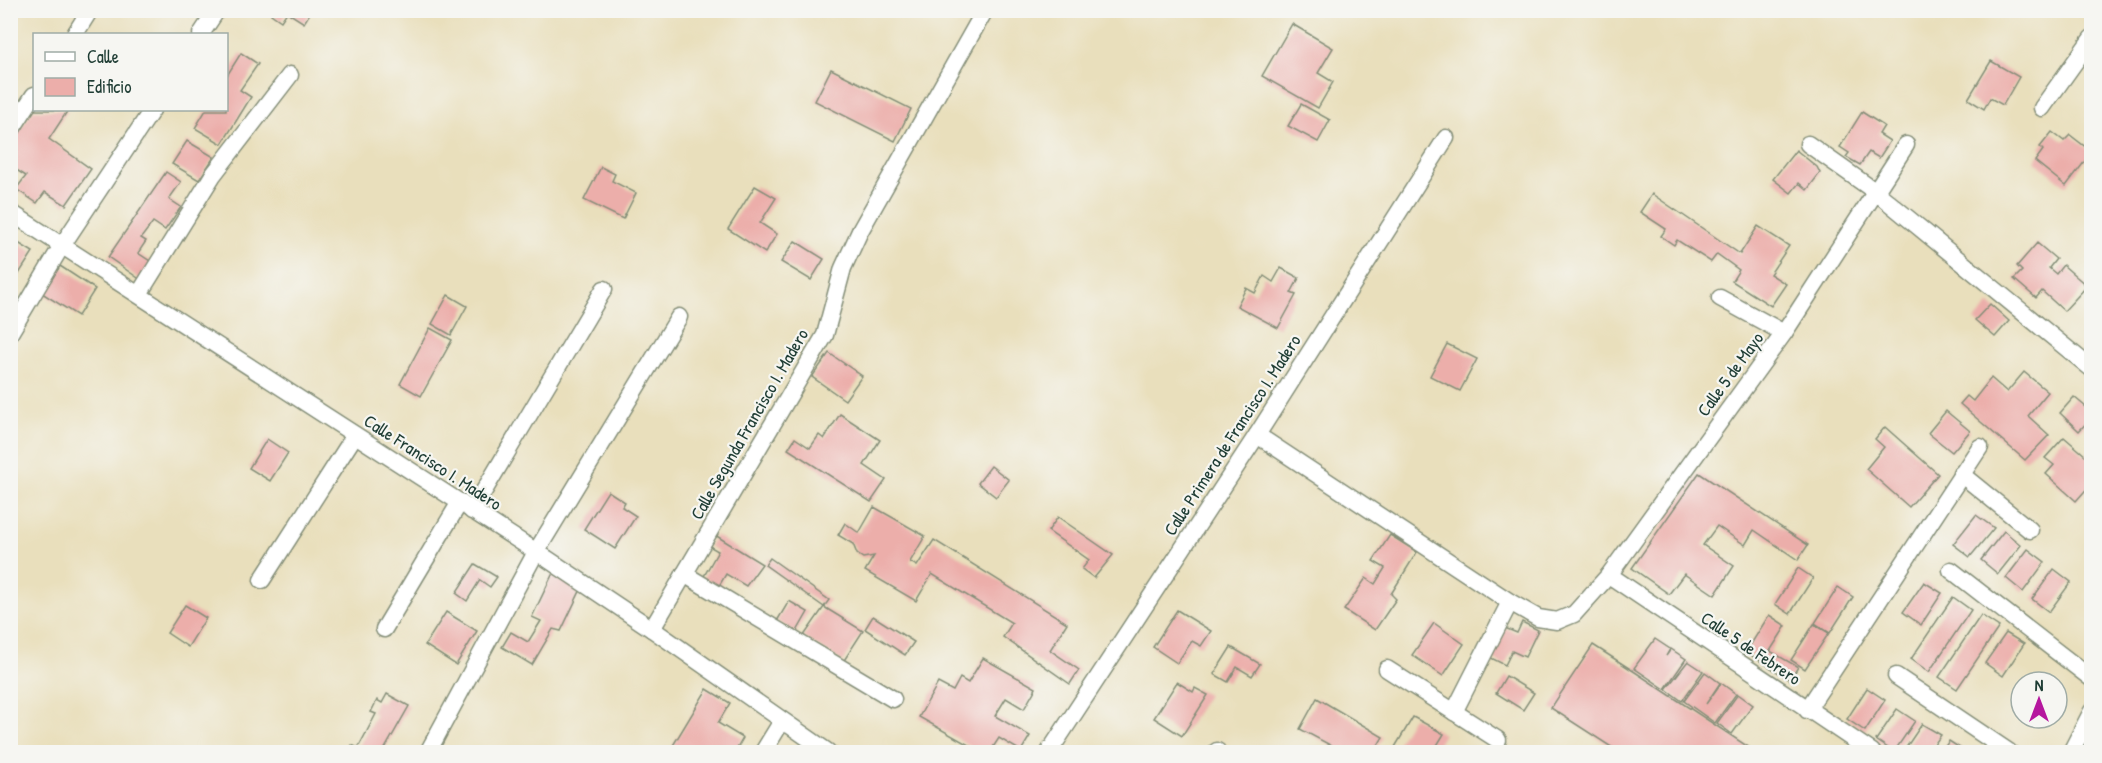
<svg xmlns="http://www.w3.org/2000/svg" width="2102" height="763" font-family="'Patrick Hand',sans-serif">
<rect width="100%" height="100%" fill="#f6f6f2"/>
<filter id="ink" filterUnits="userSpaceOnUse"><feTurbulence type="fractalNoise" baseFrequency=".0167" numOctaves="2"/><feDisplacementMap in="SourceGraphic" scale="12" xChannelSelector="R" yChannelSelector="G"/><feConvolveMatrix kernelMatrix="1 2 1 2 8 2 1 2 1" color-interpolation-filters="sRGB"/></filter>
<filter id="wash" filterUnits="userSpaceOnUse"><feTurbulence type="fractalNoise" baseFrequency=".008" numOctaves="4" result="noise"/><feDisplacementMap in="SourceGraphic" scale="24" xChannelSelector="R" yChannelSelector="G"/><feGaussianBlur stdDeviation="1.35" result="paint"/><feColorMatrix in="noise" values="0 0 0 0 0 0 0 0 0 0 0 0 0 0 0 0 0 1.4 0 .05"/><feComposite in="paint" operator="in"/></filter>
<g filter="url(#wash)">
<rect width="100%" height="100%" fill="#e9dfbc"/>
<g id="blocks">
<g fill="#ecaeaa">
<polygon points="273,10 312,10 304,23 287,12 281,21 271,14"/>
<polygon points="1292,24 1333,48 1318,73 1333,82 1318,108 1262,76"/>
<polygon points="241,53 258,64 240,90 251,97 222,144 195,128 206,110 226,110 226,77"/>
<polygon points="1991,61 2019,77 2003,105 1990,98 1984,109 1968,99"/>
<polygon points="831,69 911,109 895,141 815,101"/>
<polygon points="1301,104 1330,120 1318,142 1288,126"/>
<polygon points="33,110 68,110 49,139 91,169 66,205 45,192 37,203 16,189 26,176 10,166 10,145"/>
<polygon points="1862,112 1884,126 1879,134 1890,141 1879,158 1869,152 1860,165 1846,157 1849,153 1840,147"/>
<polygon points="2052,132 2064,141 2070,135 2092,152 2066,186 2035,161 2043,150 2040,147"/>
<polygon points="187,141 214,157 199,180 172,164"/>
<polygon points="1796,150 1817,167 1820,173 1807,190 1799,183 1791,193 1773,179"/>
<polygon points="601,167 615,174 612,181 636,193 623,219 584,200"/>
<polygon points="166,172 181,182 169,199 181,207 165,230 153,222 141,238 146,241 138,253 153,263 141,280 108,257"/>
<polygon points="755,186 776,198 760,223 777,234 765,253 728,229"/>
<polygon points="1652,194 1740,254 1758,226 1789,246 1770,274 1786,284 1771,306 1732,281 1739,270 1717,254 1711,262 1677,240 1674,245 1661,236 1666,229 1640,212"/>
<polygon points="10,238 33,252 15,280 10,277"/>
<polygon points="795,241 824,259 811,280 781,262"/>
<polygon points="2037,243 2056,259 2049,268 2056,274 2063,265 2087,286 2064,311 2042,291 2036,298 2014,279 2022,271 2017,266"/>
<polygon points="60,266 95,289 78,316 42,293"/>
<polygon points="1281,268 1299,278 1291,293 1296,295 1278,328 1237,306 1246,288 1255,293 1264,276 1273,282"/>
<polygon points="448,295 467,306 451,335 432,324"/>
<polygon points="1990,304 2009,321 1995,337 1975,320"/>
<polygon points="430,328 452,340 421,396 400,384"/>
<polygon points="1447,344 1477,359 1460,391 1430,376"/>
<polygon points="829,353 862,376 845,400 812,377"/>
<polygon points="2024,372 2048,392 2028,416 2049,435 2025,460 1960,404 1967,396 1973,401 1991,378 2007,392"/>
<polygon points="2074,397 2092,412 2092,417 2079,431 2060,413"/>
<polygon points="1946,411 1970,431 1952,452 1928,433"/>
<polygon points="840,414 880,440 864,465 886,480 871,502 788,449 795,438 810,448 819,435 824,439"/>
<polygon points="1885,427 1938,474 1909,507 1866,469 1884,447 1875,439"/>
<polygon points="2064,437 2086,456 2092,449 2092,483 2076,501 2046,474 2054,465 2045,458"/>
<polygon points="267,439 288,453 270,481 249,468"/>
<polygon points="991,466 1009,480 996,497 978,483"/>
<polygon points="1699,473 1808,545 1798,560 1754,530 1745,545 1717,526 1703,545 1734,566 1715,595 1684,574 1669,594 1632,568"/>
<polygon points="608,491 625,502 622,507 636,516 615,549 584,529"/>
<polygon points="874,507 925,536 910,562 917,566 934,540 1067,623 1050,650 1079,670 1070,684 1003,637 1012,623 932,574 916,601 865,571 874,556 863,558 857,554 853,544 838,535 845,523 859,533"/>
<polygon points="1976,515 1994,528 1970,557 1953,544"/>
<polygon points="1058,517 1113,555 1094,578 1082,569 1089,560 1048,531"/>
<polygon points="2004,531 2021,545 1998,574 1981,560"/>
<polygon points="715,535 762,564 746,586 726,574 719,586 703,578 718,551 709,546"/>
<polygon points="1390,535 1417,552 1391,594 1396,599 1375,630 1344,610 1366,578 1375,584 1385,568 1373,561"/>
<polygon points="2028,549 2045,562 2023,592 2006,578"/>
<polygon points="770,558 829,600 824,607 765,565"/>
<polygon points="475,564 497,577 490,587 480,580 467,601 456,593"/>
<polygon points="1798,568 1813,578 1790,614 1775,604"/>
<polygon points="2054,569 2071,582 2049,612 2032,599"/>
<polygon points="553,573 582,587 561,631 553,629 532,665 502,647 511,632 528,642 541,621 532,617"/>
<polygon points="1924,582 1942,593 1921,625 1903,612"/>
<polygon points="1838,587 1853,597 1830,633 1815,623"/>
<polygon points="1953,597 1971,610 1929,672 1911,659"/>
<polygon points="789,601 808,612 796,633 777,621"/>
<polygon points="185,605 206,618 188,647 167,633"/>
<polygon points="824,607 863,631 843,662 803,637"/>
<polygon points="1177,610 1211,631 1201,646 1192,641 1177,663 1153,647"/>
<polygon points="446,612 477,631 456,665 425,645"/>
<polygon points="1769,615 1786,626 1770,651 1798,667 1790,680 1746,652"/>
<polygon points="1981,615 1999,627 1957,689 1939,677"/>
<polygon points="873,616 914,642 905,655 865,629"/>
<polygon points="1522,622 1538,630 1525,657 1512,651 1505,665 1491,658 1505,628 1517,633"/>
<polygon points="1434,623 1464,644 1443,676 1412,655"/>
<polygon points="1814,624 1829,633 1805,669 1791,660"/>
<polygon points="2006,633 2024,644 2003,676 1985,663"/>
<polygon points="1655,639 1670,649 1666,656 1671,649 1686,659 1665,689 1634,668"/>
<polygon points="1593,645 1635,672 1756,752 1619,752 1551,708"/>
<polygon points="1231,647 1260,664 1252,676 1237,667 1228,682 1214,674"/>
<polygon points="983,658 1036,688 1024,709 1006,698 995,716 1030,736 1021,751 999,738 990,752 981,752 919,717 938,683 953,691 960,678 968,683"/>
<polygon points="1688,661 1703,671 1682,701 1666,689"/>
<polygon points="1705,672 1720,683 1706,704 1721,683 1736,694 1715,723 1684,701"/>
<polygon points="1506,676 1534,693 1523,710 1496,693"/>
<polygon points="1177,682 1193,692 1195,688 1208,695 1182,736 1154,718"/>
<polygon points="1867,688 1885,700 1865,731 1847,719"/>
<polygon points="707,689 730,703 718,723 743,738 735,752 725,752 721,750 720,752 669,752"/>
<polygon points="387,694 409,706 383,752 349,752 352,745 358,748 376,714 371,712 377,700 382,703"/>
<polygon points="1738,694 1753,705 1732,734 1717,723"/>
<polygon points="1317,698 1383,737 1374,752 1343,752 1300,729"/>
<polygon points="1897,709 1915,721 1894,752 1876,740"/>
<polygon points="1413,717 1444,734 1433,752 1404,752 1395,747"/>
<polygon points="1922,724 1941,735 1929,752 1903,752"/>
<polygon points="1949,741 1966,752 1941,752"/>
</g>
</g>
</g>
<g filter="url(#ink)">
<use href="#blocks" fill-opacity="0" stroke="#848e78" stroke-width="1.5"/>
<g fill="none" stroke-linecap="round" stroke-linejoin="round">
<g stroke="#848e78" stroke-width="19">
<g id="minor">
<polyline points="75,34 90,10"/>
<polyline points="201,34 217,10"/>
<polyline points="2042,108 2092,38"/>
<polyline points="10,132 34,95"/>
<polyline points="1808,144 1876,192 2092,369"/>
<polyline points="10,212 549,560 652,629 828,752"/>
<polyline points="139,294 213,175 290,75"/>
<polyline points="1720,298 1784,333"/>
<polyline points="10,333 61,247 152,110"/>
<polyline points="1257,435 1510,602 1538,618 1557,621 1574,614 1609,575 1784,333 1906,145"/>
<polyline points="1961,474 2030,530"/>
<polyline points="472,511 604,289"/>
<polyline points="1951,570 2092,679"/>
<polyline points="684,574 893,699"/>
<polyline points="1609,575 1872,752"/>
<polyline points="262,580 355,435"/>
<polyline points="384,629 460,502"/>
<polyline points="652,629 825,335 843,268 860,231 985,10"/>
<polyline points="1387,669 1498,740"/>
<polyline points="1896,676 2009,752"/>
<polyline points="1807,710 1980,447"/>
<polyline points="1454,712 1510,602"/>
<polyline points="428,752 536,552 679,317"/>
<polyline points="763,752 782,721"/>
<polyline points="1049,752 1257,435 1446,138"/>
<polyline points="1216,752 1217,751"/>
<polyline points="2071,752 2092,711"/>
</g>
</g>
<use href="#minor" stroke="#fff" stroke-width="16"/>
</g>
</g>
<g text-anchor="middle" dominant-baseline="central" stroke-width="4.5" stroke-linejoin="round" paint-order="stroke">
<g font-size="18" fill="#1f3d34" stroke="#f6f6f2">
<text transform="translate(1730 374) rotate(-54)">Calle 5 de Mayo</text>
<text transform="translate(749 424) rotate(-60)">Calle Segunda Francisco I. Madero</text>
<text transform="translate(1232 435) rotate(-57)">Calle Primera de Francisco I. Madero</text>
<text transform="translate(433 462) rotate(33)">Calle Francisco I. Madero</text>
<text transform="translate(1751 648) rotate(34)">Calle 5 de Febrero</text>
</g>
</g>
<rect width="2102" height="763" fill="none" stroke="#f6f6f2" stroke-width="36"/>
<rect x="33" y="33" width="195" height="78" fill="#f6f6f2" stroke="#a0aca6" stroke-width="1.5"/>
<rect x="45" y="52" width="30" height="9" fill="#ffffff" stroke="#a0aca6" stroke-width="1.5"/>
<text x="87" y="63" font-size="18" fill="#1f3d34">Calle</text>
<rect x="45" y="78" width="30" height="18" fill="#ecaeaa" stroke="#a0aca6" stroke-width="1.5"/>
<text x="87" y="93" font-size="18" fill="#1f3d34">Edificio</text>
<g transform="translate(2039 700)"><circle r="28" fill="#f6f6f2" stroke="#a0aca6" stroke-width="1.5"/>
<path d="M0-4.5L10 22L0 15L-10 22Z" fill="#b5179e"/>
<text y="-9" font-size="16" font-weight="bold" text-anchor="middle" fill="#1f3d34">N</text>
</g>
</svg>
